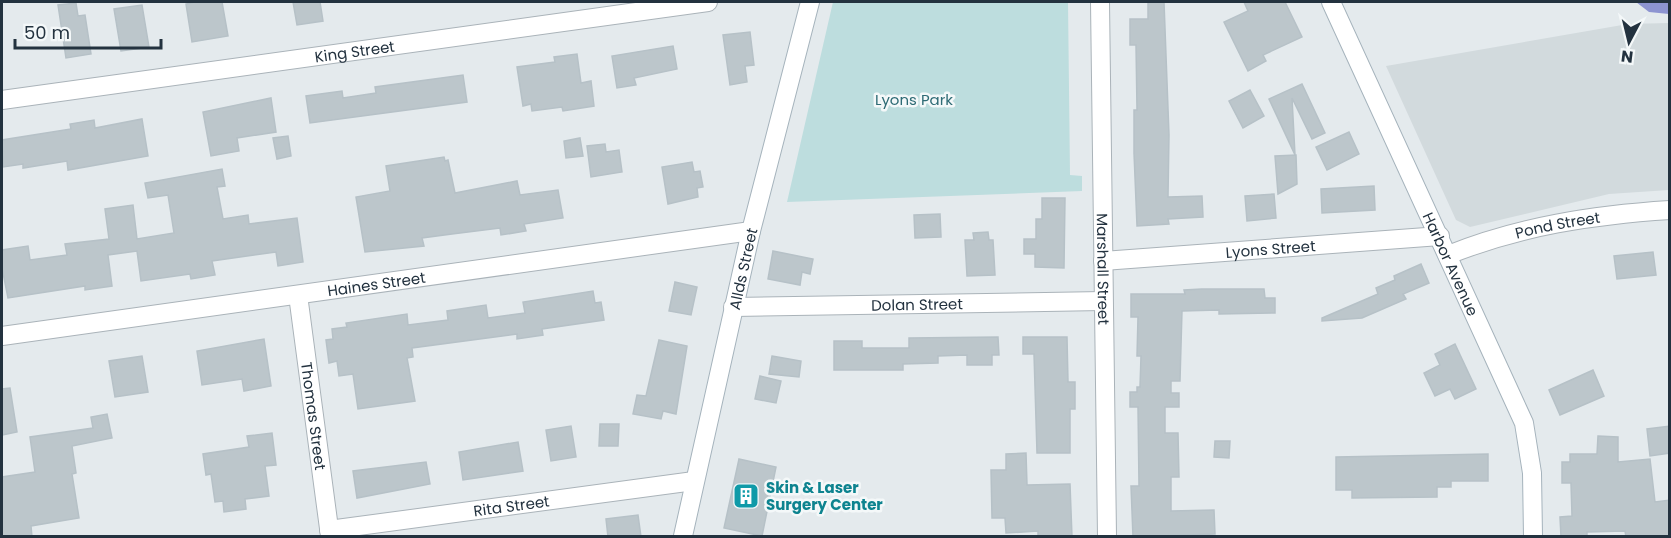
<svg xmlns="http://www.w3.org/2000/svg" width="1671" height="538" font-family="Poppins,sans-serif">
<rect width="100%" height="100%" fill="#e4eaed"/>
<polygon fill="#d2dadd" points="1669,23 1669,190 1609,194 1470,227 1456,220 1386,66 1628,24"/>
<polygon fill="#bdddde" points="833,2 1068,2 1070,175 1082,176 1082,191 787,202"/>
<polygon fill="#8d94d1" points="1636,2 1669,2 1669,14 1649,12"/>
<g fill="#bcc6cb" stroke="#b6c1c7" stroke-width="1.5">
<polygon points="194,2 222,2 228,36 192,42 186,4"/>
<polygon points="293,2 320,2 323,21 297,25"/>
<polygon points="1148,2 1164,2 1169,135 1168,197 1202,196 1203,217 1168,219 1169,224 1137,226 1134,153 1134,110 1137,110 1136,45 1130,45 1130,19 1148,19"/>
<polygon points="1244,2 1285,2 1302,37 1263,55 1266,61 1248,71 1224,22 1248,11"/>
<polygon points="76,3 78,16 85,15 91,54 66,58 58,5"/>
<polygon points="142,5 149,47 121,51 114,9"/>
<polygon points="750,32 754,65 745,66 747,82 730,85 723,35"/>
<polygon points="673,46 677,69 634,78 636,85 617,88 612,56"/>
<polygon points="577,54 581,83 591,81 594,106 563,111 562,107 532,111 531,104 523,106 517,67 555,62 554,57"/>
<polygon points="463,75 467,102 310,123 306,96 342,91 343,98 376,93 375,87"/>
<polygon points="1302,84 1325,133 1312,139 1292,98 1295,155 1269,99"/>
<polygon points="1250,90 1264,116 1243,128 1229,101"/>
<polygon points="271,98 276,132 237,138 239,151 211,156 203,112"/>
<polygon points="142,119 148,156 68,170 67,161 23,168 23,164 3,167 2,140 71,129 70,124 94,120 95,128"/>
<polygon points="1349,132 1359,154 1327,170 1316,147"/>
<polygon points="288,136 291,156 277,159 273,138"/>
<polygon points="580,138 583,156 566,158 564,141"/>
<polygon points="605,144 606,152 619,150 622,172 591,177 587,146"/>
<polygon points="1296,155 1297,184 1278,194 1275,156"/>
<polygon points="444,157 445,161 448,160 455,193 517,181 520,195 558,190 563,218 524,224 526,231 501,235 500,228 452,234 422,238 424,246 365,252 356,197 390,191 386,166"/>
<polygon points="692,162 694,172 700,171 703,187 697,188 698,197 668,204 662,167"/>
<polygon points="222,169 225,186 217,187 223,219 248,215 249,224 297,218 303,262 278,266 276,252 212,261 215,275 191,279 190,274 141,281 137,251 108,255 112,286 85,290 85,286 8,298 2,268 2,250 28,246 30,260 67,255 65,244 109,239 105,209 133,205 137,239 174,233 168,195 148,198 145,183"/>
<polygon points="1374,186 1375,210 1322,213 1321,189"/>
<polygon points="1274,194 1276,218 1247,221 1245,196"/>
<polygon points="1042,198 1065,198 1064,268 1035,267 1035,254 1024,254 1024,239 1036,239 1036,219 1042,219"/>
<polygon points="940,214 941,237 915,238 914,215"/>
<polygon points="988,232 989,240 993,240 995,275 967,276 965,240 974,240 973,233"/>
<polygon points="773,251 813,259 810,274 802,272 800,285 768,279"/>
<polygon points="1653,252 1656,275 1617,279 1614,256"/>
<polygon points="1421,264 1429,283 1403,294 1406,299 1362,318 1322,321 1322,318 1378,294 1376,288 1395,280 1394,276"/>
<polygon points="675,282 697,287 691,315 669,311"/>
<polygon points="1202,289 1264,289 1265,298 1275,298 1275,313 1219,314 1219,310 1182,311 1180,381 1171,381 1171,393 1179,393 1179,407 1165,407 1165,433 1178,433 1179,477 1171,477 1171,511 1214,510 1215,534 1133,537 1131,486 1139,486 1138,407 1130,407 1130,392 1137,392 1137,387 1140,387 1141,356 1137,356 1138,317 1131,317 1131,294 1185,294 1184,290"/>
<polygon points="593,291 595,303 601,302 604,320 542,329 543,335 517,339 517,334 412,348 413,357 407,358 415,401 358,409 353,374 339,376 337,361 329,363 326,340 333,339 332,329 347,327 346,323 407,314 408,325 448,320 447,311 486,305 488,318 525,313 523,302"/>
<polygon points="998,337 999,355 992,355 992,365 967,365 967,355 938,356 938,363 903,364 903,370 834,370 834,341 862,341 862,348 909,348 909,338"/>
<polygon points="1023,337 1067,337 1068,382 1075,382 1075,409 1070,409 1070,453 1037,453 1034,354 1023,354"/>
<polygon points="264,339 271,386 244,391 242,379 202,385 197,351"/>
<polygon points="659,340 687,346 676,414 663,411 661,419 633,414 637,395 646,396"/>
<polygon points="1455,344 1476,389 1455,399 1450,389 1435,396 1424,373 1440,365 1435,354"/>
<polygon points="142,356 148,392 115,397 109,361"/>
<polygon points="772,356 801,361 799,377 769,374"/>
<polygon points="1593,370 1604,396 1560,415 1549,390"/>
<polygon points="760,376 781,381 776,403 755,399"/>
<polygon points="10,388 17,432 2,435 2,389"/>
<polygon points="107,414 112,438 72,446 76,473 72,474 79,518 31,526 32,537 2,537 2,477 35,472 30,437 93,428 91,417"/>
<polygon points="600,424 619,424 618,446 599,446"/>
<polygon points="571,426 576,457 551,461 546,430"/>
<polygon points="1670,426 1670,453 1650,456 1647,429"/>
<polygon points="272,433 276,465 265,466 269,496 245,499 246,509 224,512 223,501 215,502 211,474 206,475 203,454 249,447 247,436"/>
<polygon points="1598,436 1618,437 1618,462 1650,459 1655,502 1670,500 1670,537 1626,537 1625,531 1587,532 1587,537 1561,537 1560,517 1572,516 1571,483 1562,483 1562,462 1570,462 1570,454 1597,454"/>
<polygon points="1215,441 1230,441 1229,458 1214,457"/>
<polygon points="518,442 523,471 463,480 459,452"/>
<polygon points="1026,453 1027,485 1070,484 1072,537 1038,537 1038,531 1006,533 1005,518 992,518 991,470 1006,470 1006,454"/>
<polygon points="1488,454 1488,481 1451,481 1451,487 1437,487 1437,497 1352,498 1352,490 1336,490 1336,457"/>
<polygon points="739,459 776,467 762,536 724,528"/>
<polygon points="426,462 430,484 357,498 353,471"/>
<polygon points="638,515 641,537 608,537 606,519"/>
</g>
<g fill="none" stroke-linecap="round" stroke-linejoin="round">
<g stroke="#aab3b9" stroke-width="20">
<g id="street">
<path id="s1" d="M 1100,2 L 1107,536"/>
<path id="s2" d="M 2,100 L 708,2"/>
<path id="s3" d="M 1448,255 C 1520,226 1593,215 1670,210"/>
<path id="s4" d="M 1103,261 L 1440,236"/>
<path id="s5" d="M 298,295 L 330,536"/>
<path id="s6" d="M 733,307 L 1103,301"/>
<path id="s7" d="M 2,336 L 751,231"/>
<path id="s8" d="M 329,530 L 694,481"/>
</g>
</g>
<g stroke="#a5b3bc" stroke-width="20">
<g id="secondary">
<path id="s9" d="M 1331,2 L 1524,423 L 1532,473 L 1533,536"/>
<path id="s10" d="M 683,536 L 751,231 L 810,2"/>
</g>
</g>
<use href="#street" stroke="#fff" stroke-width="18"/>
<use href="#secondary" stroke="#fff" stroke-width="18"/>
</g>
<defs>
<g id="building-square" transform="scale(1.35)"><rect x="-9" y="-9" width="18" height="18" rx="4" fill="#0f9aa8" stroke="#f4f8f9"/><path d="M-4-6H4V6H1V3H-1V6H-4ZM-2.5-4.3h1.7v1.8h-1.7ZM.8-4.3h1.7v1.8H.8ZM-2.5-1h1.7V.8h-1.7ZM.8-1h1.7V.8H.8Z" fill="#fff"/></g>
</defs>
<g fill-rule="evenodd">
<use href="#building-square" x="746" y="496"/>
</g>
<g text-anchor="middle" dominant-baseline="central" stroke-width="5" stroke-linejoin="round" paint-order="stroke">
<g font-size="15" fill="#23323f" stroke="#f4f8f9">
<text stroke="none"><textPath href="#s2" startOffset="356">King Street</textPath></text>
<text stroke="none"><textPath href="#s3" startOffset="114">Pond Street</textPath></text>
<text stroke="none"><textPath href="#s4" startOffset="168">Lyons Street</textPath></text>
<text stroke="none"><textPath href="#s9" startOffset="288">Harbor Avenue</textPath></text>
<text stroke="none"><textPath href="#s10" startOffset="274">Allds Street</textPath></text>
<text stroke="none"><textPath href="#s1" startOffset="267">Marshall Street</textPath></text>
<text stroke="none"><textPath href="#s7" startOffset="378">Haines Street</textPath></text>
<text stroke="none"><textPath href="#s6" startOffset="184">Dolan Street</textPath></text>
<text stroke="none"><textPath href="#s5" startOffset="122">Thomas Street</textPath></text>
<text stroke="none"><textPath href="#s8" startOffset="184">Rita Street</textPath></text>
</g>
<g font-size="15" fill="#2e6b75" stroke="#f4f8f9">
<text x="914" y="99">Lyons Park</text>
</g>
<g font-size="15" font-weight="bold" fill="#0d838f" stroke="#f4f8f9" text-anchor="start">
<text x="766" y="487">Skin &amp; Laser<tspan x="766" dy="17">Surgery Center</tspan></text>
</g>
</g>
<rect width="1671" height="538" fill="none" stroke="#23323f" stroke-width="6"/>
<g transform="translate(1629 42) rotate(187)" stroke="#f4f8f9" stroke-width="4.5" paint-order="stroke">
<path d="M0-4.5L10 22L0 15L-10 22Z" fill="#23323f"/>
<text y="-9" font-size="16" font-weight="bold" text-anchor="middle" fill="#23323f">N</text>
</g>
<path d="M15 39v9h146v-9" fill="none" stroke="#23323f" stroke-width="3"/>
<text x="24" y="39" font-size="18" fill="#23323f" stroke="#f4f8f9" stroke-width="4.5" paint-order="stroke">50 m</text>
</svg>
